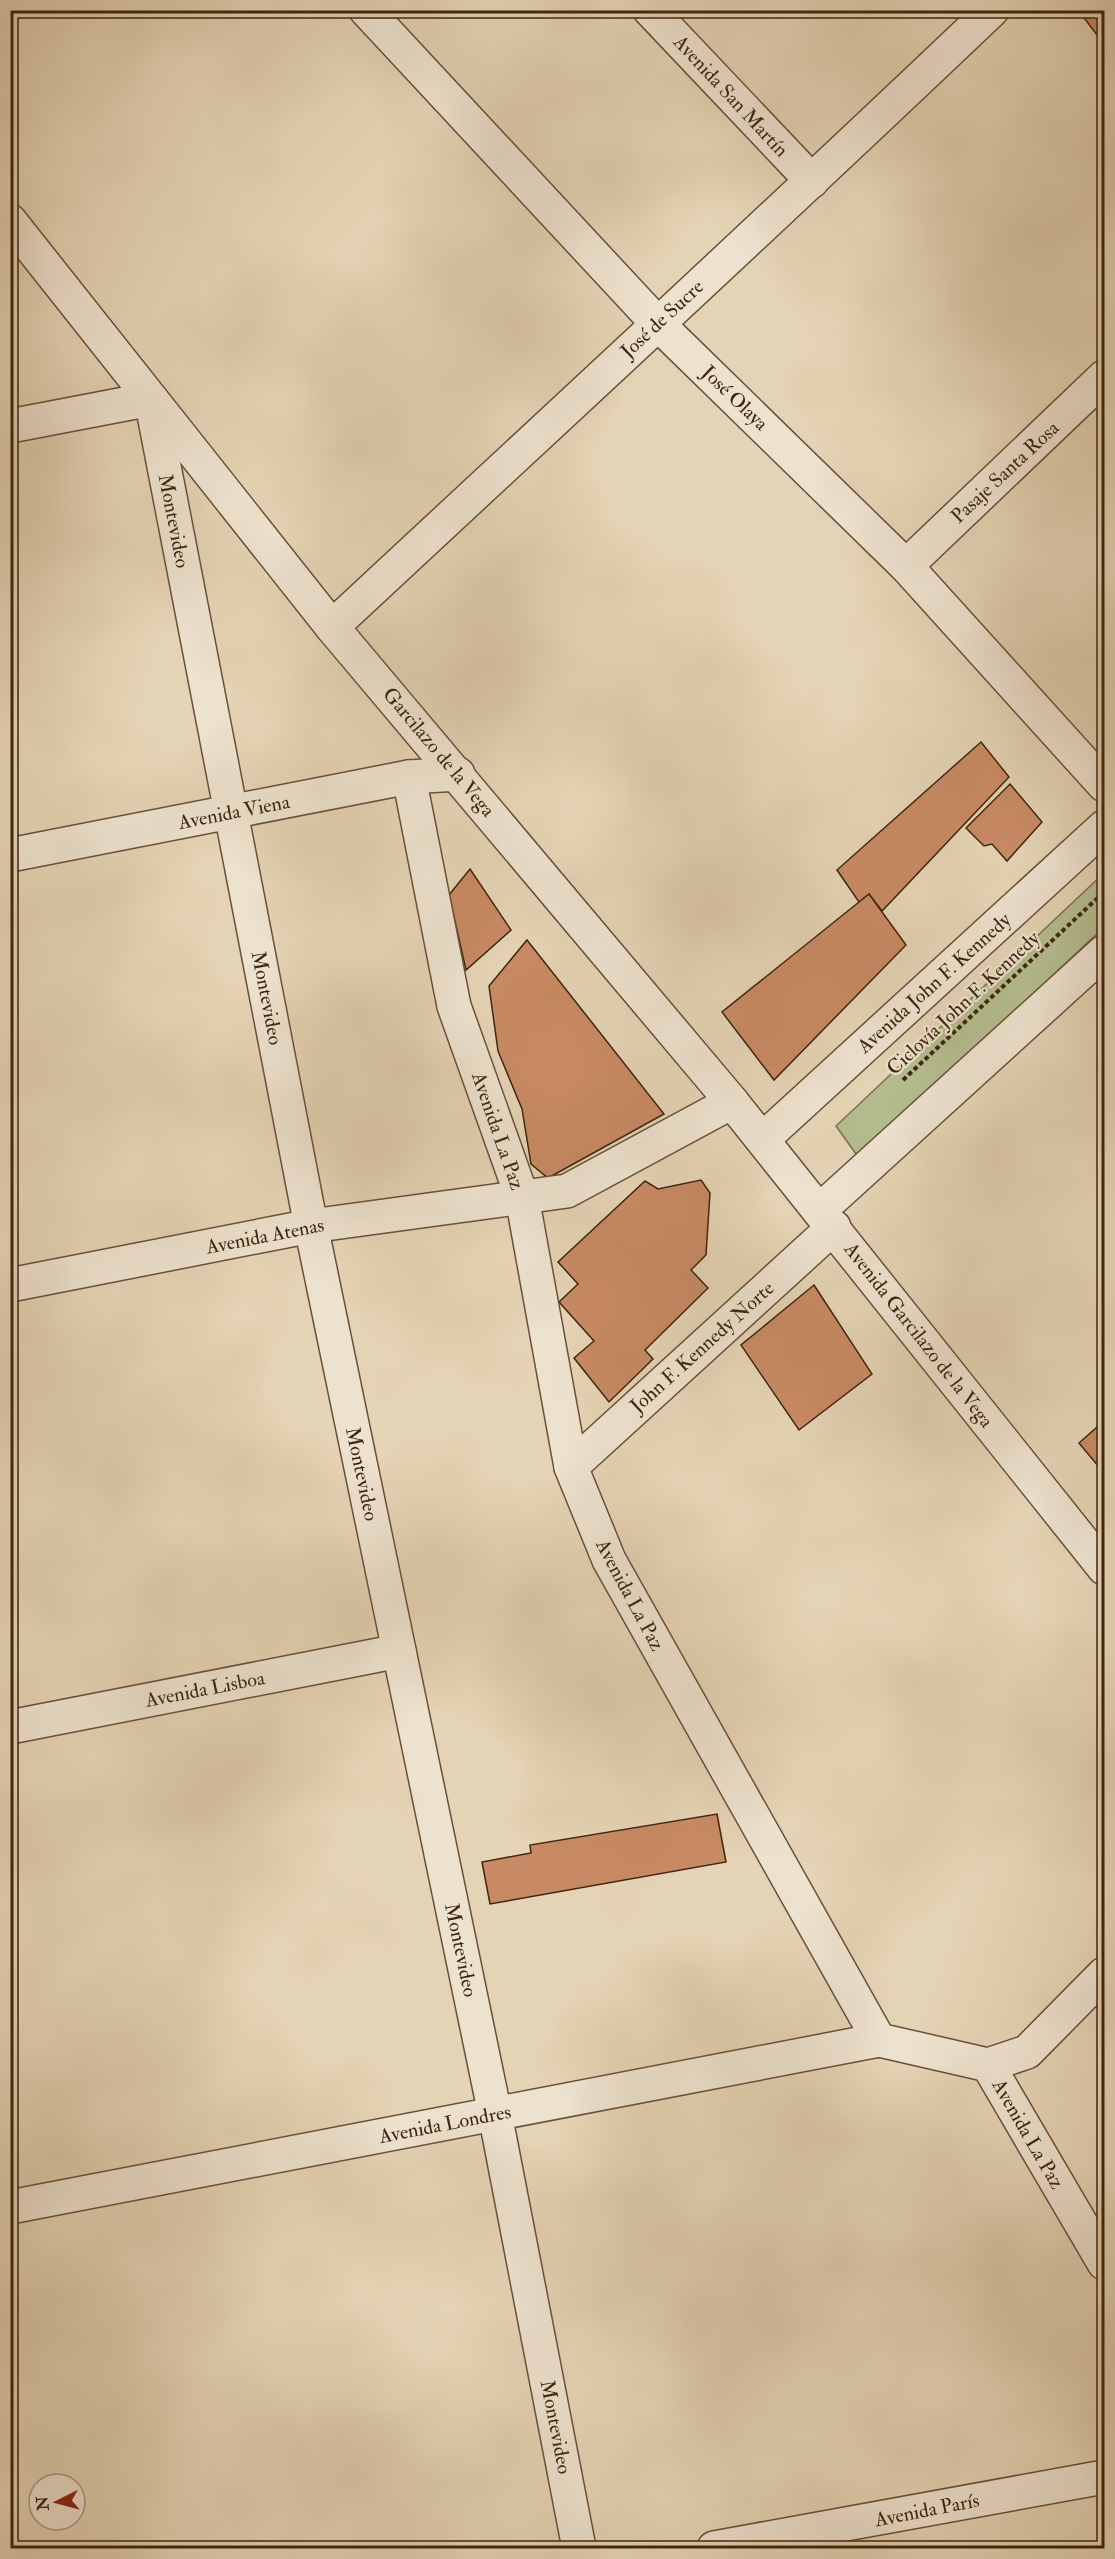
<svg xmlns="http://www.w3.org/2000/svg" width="1115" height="2559" font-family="'IM FELL Double Pica',serif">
<rect width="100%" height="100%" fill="#e4d3b4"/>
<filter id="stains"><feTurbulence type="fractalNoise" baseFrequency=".00333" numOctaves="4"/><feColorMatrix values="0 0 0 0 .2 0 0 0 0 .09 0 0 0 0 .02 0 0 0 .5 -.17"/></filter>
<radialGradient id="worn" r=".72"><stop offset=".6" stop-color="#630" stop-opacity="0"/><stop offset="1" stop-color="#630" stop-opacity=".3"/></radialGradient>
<polygon fill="#b4bc8e" stroke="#7a704e" stroke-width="1.5" points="1104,873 1104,927 859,1158 836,1126"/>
<g fill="#c88a64" stroke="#3f250f" stroke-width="1.5">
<polygon points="1078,10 1104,10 1104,44"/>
<polygon points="981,742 1009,777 882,911 869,894 859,902 837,870"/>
<polygon points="1010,784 1042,822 1007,861 992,844 984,846 966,828"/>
<polygon points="470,869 511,930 466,970 449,895"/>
<polygon points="869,894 906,945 774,1080 722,1012"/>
<polygon points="527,940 664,1114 548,1178 531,1164 522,1109 498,1051 489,986"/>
<polygon points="701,1180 710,1193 706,1255 691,1270 708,1288 645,1350 653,1359 609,1402 574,1358 594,1341 559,1302 578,1284 558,1262 645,1181 658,1189"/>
<polygon points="814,1285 872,1374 799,1430 741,1345"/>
<polygon points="1104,1421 1104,1473 1079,1443"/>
<polygon points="717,1814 726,1862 490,1904 482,1862 531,1853 530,1845"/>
</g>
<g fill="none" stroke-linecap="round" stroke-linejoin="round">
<g stroke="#685038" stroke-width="36">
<g id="minor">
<polyline points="366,10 657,323 906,566 1104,785"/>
<polyline points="650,10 812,181"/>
<polyline points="10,426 151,399 311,1226 495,2114 579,2548"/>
<polyline points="906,566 1104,377"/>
<path d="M 332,627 C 552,422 774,218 992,10"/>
<polyline points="409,777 454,1006 522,1197 571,1467 609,1560 879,2040 988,2065 1104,2263"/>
<polyline points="10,855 409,777 458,774"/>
<polyline points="819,1211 1104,1568"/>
<polyline points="10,1285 311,1226 567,1191 732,1102"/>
<polyline points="571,1467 834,1227"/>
<polyline points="10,1727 399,1651"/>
<polyline points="988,2065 1027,2052 1104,1974"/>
<polyline points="10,2207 879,2040"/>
<polyline points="714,2548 1104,2477"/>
</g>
</g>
<g stroke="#685038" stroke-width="36">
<g id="tertiary">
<polyline points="10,221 332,627 732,1102 819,1211 1104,952"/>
<polyline points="763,1139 1104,827"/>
</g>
</g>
<polyline stroke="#3f250f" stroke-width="4" stroke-dasharray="4.5 3" stroke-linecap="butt" points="903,1080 1104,892"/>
<use href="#minor" stroke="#ede2ce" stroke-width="33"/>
<use href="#tertiary" stroke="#ede2ce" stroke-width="33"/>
</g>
<g text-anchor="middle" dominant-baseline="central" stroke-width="4.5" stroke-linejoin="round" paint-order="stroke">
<g font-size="20" fill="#3f250f" stroke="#ede2ce">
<text transform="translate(731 96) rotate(47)">Avenida San Martín</text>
<text transform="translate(662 319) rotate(-43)">José de Sucre</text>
<text transform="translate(735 398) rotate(44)">José Olaya</text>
<text transform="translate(1005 472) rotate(-43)">Pasaje Santa Rosa</text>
<text transform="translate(174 521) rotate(79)">Montevideo</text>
<text transform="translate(439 752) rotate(50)">Garcilazo de la Vega</text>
<text transform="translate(234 812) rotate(-11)">Avenida Viena</text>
<text transform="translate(934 983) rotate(-42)">Avenida John F. Kennedy</text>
<text transform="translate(267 998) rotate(79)">Montevideo</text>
<text transform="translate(963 1003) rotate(-43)">Ciclovía John F. Kennedy</text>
<text transform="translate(498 1131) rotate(71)">Avenida La Paz</text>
<text transform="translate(265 1236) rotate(-11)">Avenida Atenas</text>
<text transform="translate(919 1335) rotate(52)">Avenida Garcilazo de la Vega</text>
<text transform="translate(702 1347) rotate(-42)">John F. Kennedy Norte</text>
<text transform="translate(362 1474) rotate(78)">Montevideo</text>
<text transform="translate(630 1595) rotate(62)">Avenida La Paz</text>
<text transform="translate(205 1689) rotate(-11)">Avenida Lisboa</text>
<text transform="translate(461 1950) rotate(78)">Montevideo</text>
<text transform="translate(445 2124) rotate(-11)">Avenida Londres</text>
<text transform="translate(1028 2134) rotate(60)">Avenida La Paz</text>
<text transform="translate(556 2427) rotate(79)">Montevideo</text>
<text transform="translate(927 2510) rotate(-11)">Avenida París</text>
</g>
</g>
<rect width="1115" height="2559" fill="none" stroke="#e4d3b4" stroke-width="36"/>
<rect x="12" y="12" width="1091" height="2535" fill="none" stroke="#3f250f" stroke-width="3"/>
<rect x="18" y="18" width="1079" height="2523" fill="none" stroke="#3f250f" stroke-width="1.5"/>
<g transform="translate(57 2502) rotate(264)"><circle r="28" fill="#ede2ce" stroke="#a79682" stroke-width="1.5"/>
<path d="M0-4.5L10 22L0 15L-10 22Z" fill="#8f2418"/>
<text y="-9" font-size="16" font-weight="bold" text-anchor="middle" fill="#3f250f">N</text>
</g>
<rect width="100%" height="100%" filter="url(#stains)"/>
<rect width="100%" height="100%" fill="url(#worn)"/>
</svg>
